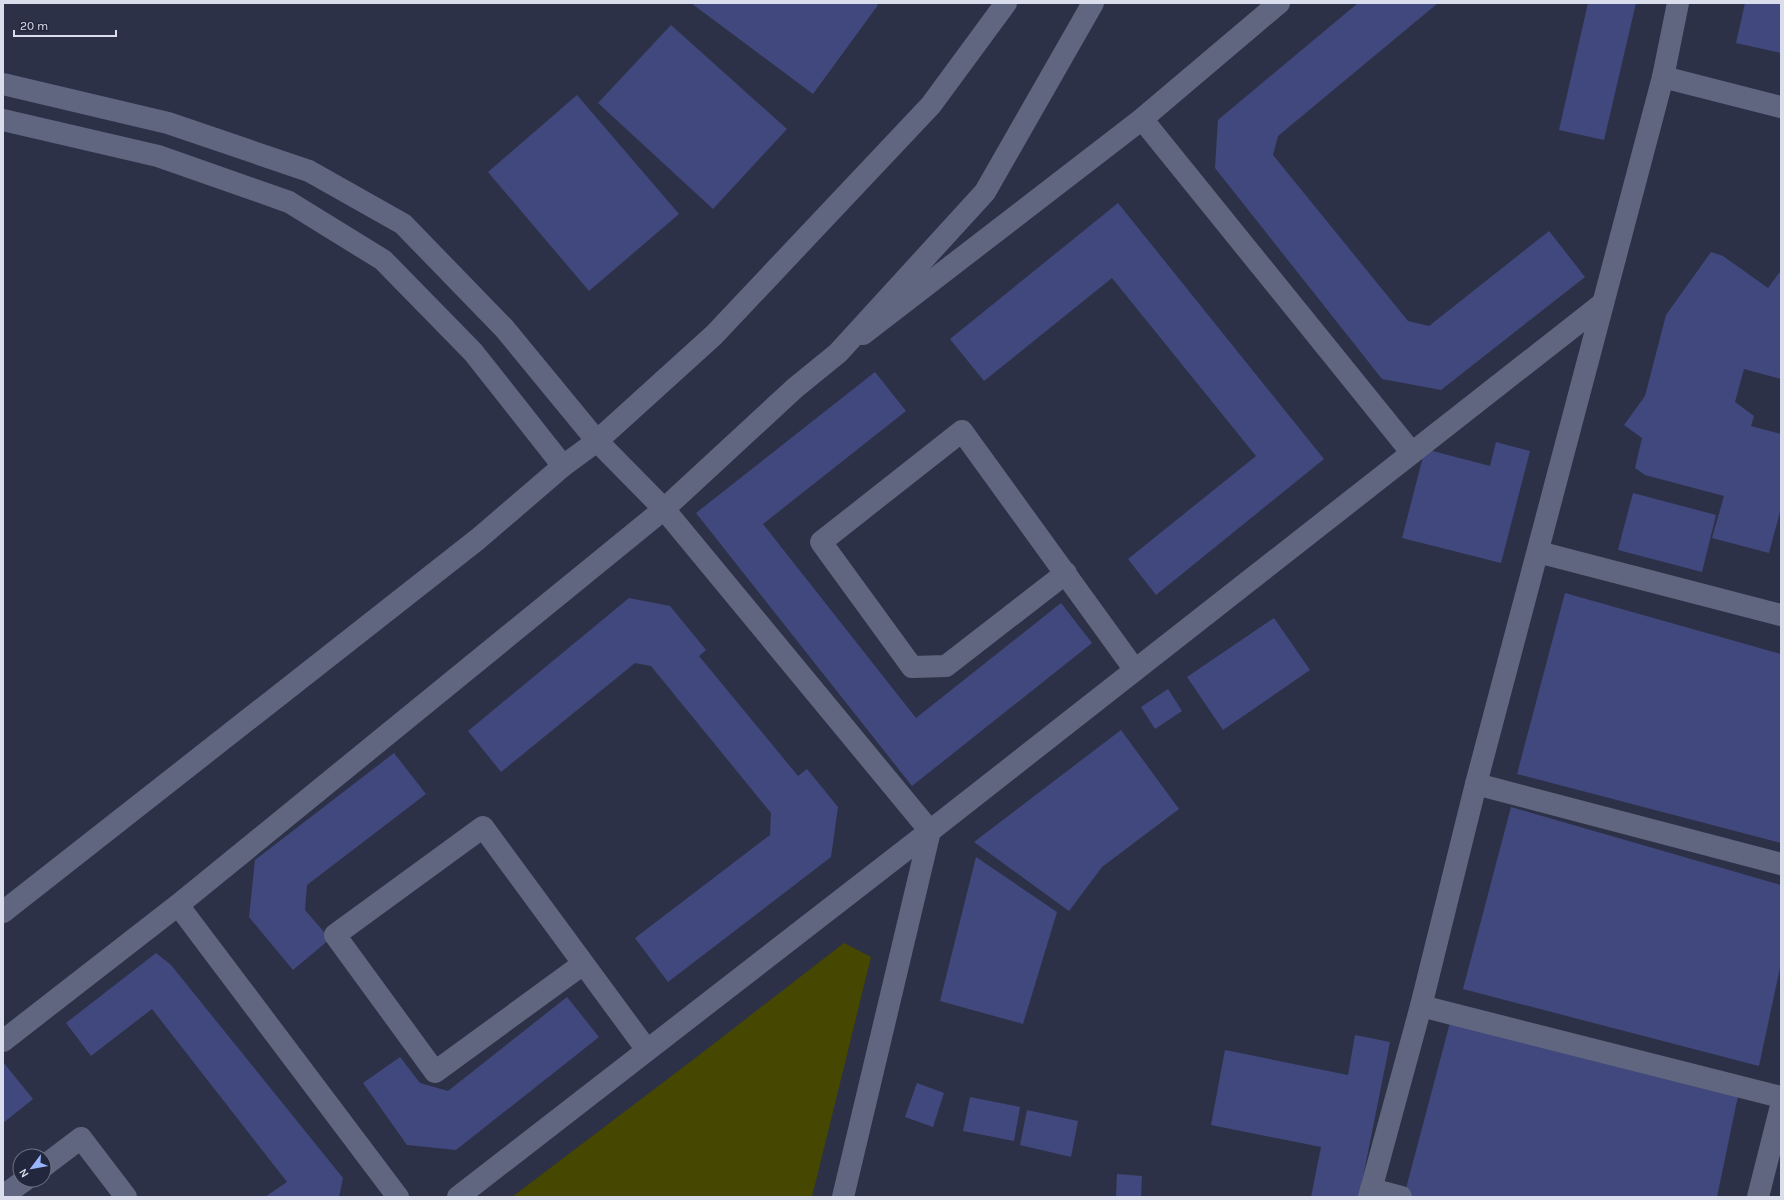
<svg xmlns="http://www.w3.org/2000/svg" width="1784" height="1200" font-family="Karla,sans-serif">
<rect width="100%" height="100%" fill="#2d3147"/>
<polygon fill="#464700" points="844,943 871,957 812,1197 512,1197 694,1059"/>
<g fill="#41487d">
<polygon points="691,3 875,3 878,5 813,94"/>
<polygon points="1358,3 1438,3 1278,136 1273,155 1408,321 1429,326 1549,231 1585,277 1441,390 1382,379 1215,168 1218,120"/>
<polygon points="1588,3 1636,3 1604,140 1559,130"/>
<polygon points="1745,3 1781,3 1781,53 1736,43"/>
<polygon points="671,25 787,129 713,209 598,103"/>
<polygon points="577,95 679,214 589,291 488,172"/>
<polygon points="1118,203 1324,459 1156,595 1128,559 1256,456 1112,278 984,381 950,339"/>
<polygon points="1711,252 1723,256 1768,288 1779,273 1781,273 1781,379 1744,369 1735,402 1754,416 1751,426 1781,434 1781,508 1769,553 1712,538 1724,496 1645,475 1635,468 1642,438 1624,425 1645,396 1666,315"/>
<polygon points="875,372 906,411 763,524 916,718 1061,603 1092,643 912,786 696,513"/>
<polygon points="1496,442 1530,451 1501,563 1402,538 1425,449 1490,466"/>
<polygon points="1633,493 1716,515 1702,572 1618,550"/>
<polygon points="1565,593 1781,654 1781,843 1517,774"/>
<polygon points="629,598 670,606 706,650 699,656 798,776 807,769 838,807 831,857 668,982 635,938 770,835 771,813 651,666 635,663 501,772 468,731"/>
<polygon points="1274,618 1310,670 1223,730 1187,677"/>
<polygon points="1168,689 1182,711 1155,729 1141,707"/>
<polygon points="1121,730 1179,809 1102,867 1069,911 974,842"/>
<polygon points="394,753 426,794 307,885 305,910 330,939 293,970 249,917 255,860"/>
<polygon points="1511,807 1781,885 1781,963 1759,1066 1463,989"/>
<polygon points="976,857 1057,912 1023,1024 940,1001"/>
<polygon points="156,953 171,965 343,1178 339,1197 265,1197 287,1182 152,1009 91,1056 66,1023"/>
<polygon points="567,997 599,1037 456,1150 407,1145 363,1083 400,1057 420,1083 448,1091"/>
<polygon points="1452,1015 1738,1096 1717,1197 1404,1196"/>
<polygon points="1355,1035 1390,1042 1359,1197 1311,1197 1321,1147 1211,1125 1225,1050 1348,1075"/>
<polygon points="3,1062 33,1099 3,1123"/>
<polygon points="917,1083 944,1093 933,1127 905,1117"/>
<polygon points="970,1097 1020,1107 1014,1141 963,1131"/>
<polygon points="1027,1110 1078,1121 1071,1157 1020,1145"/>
<polygon points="1117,1174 1142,1176 1141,1197 1116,1197"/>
</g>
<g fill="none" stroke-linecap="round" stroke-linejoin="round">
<g stroke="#60667f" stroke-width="22">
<polyline points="1663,77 1781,107"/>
<polyline points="3,84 168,123 309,171 403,224 504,328 597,441 664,509 930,831 843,1197"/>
<polyline points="1142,119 1412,453"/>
<polyline points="3,120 158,156 289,202 383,260 473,352 563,466"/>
<polyline points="863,334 1142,119 1279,3"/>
<polyline points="1538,552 1781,615"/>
<polyline points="1066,573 946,666 912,667 821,542 962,431 1135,670"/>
<polyline points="1476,784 1781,864"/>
<polyline points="178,905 398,1197"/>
<polyline points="583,964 435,1072 335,935 483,827 647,1050"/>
<polyline points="1421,1006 1781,1097"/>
<polyline points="44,1166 81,1138 126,1197"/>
<polyline points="1371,1189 1401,1197"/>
<polyline points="3,1196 25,1180"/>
<polyline points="458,1197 930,831 1602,304"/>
<polyline points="1369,1197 1421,1006 1476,784 1663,77 1678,3"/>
<polyline points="1758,1197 1781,1106"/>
</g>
<g stroke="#60667f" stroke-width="22">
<polyline points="3,912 478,539 563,466 597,441 714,335 931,105 1006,3"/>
<polyline points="3,1041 178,905 664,509 795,388 838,353 985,192 1093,3"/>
</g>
</g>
<rect width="1784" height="1200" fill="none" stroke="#daddec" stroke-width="8"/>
<g transform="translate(32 1168) rotate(238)"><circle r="19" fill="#23273d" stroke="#6c7083"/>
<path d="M0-3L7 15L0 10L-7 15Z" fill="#99b5fd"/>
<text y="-6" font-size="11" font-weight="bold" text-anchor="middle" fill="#daddec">N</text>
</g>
<path d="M14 30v6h102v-6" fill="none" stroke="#daddec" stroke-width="2"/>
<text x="20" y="30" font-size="12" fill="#daddec" stroke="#23273d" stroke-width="3" paint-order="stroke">20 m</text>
</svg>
